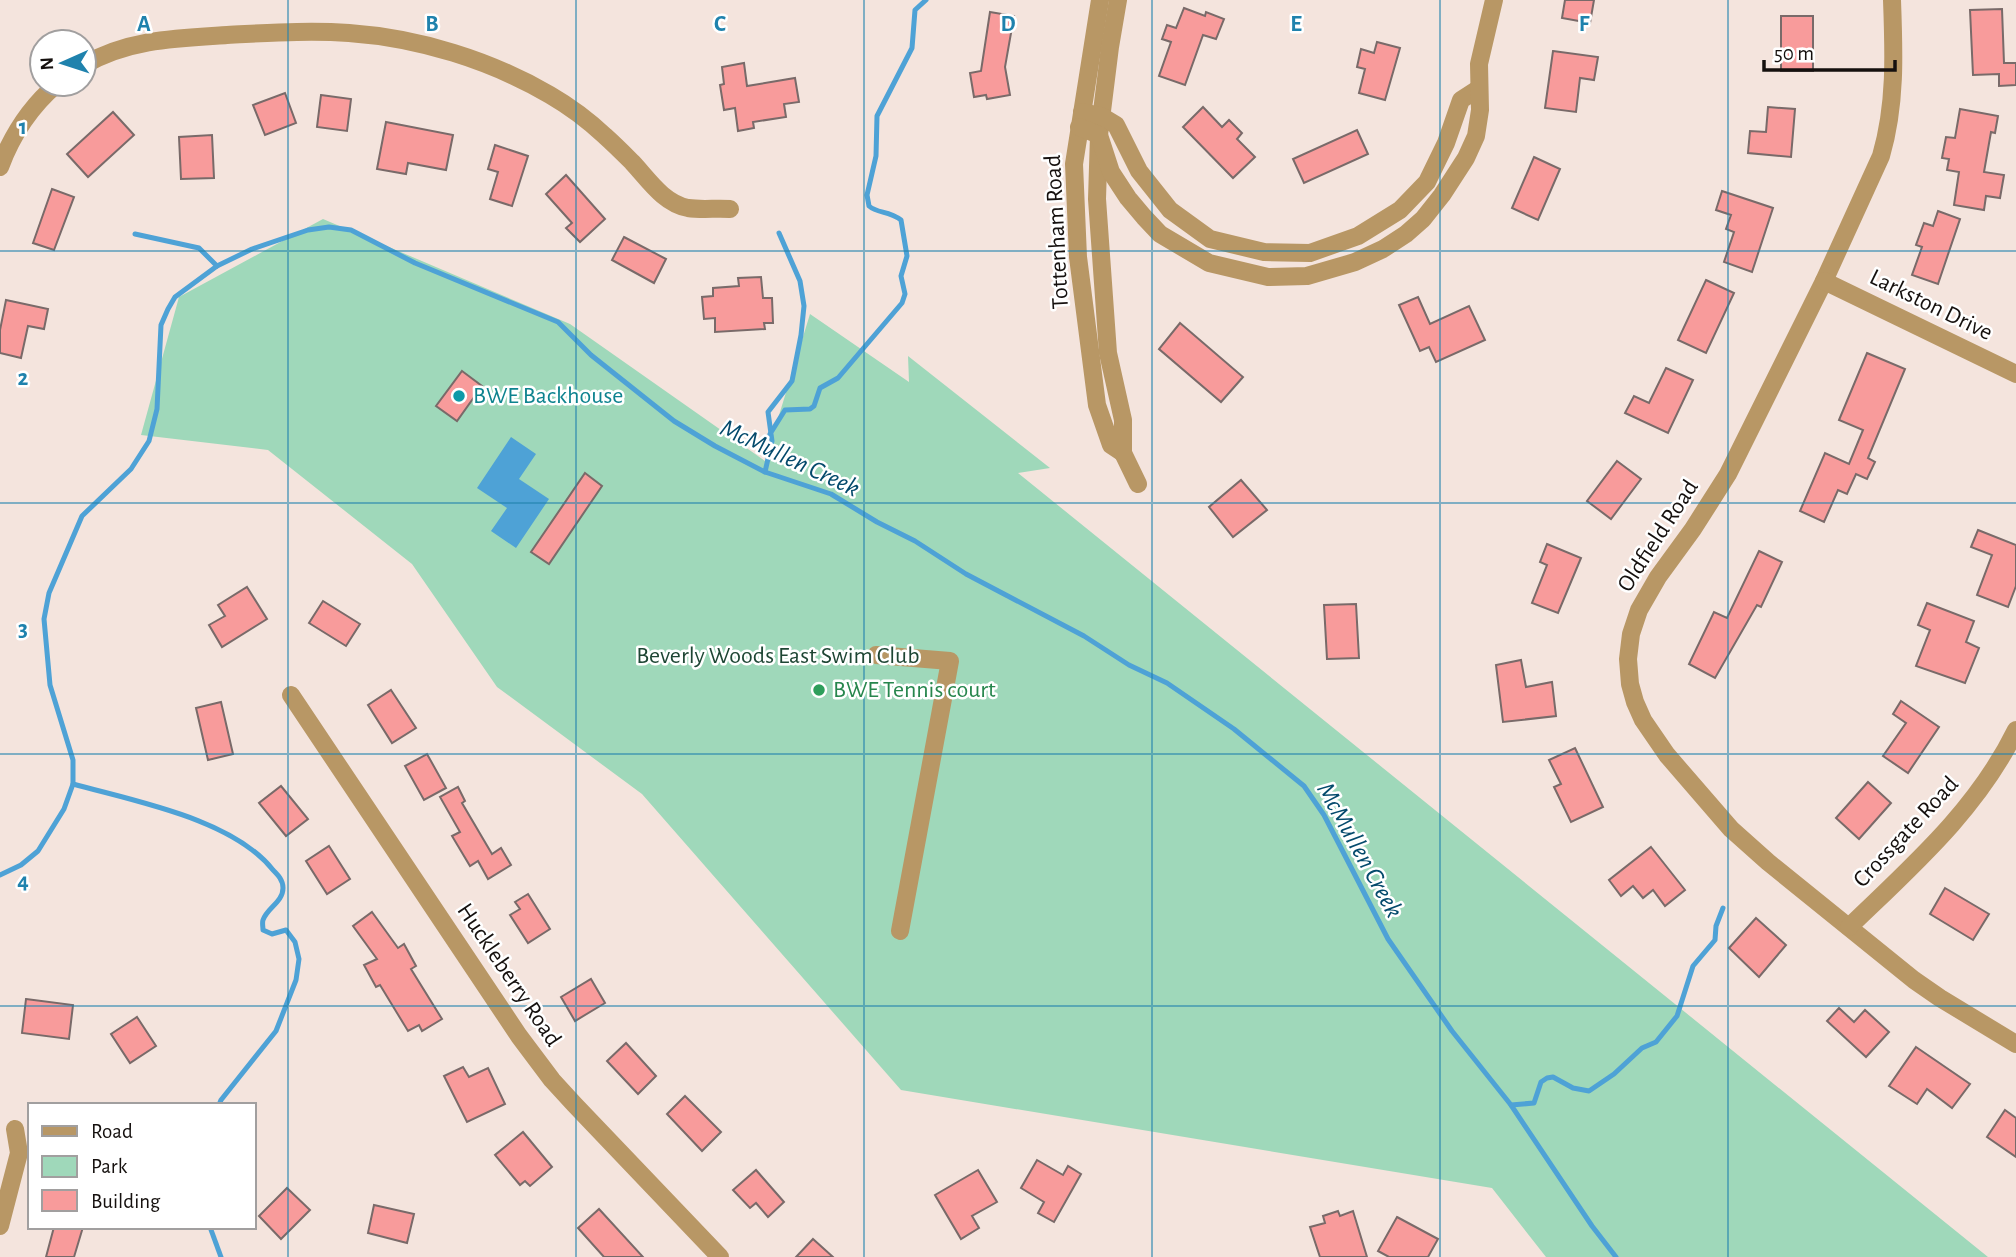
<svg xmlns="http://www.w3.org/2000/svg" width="2016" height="1257" font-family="'Alegreya Sans',sans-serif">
<rect width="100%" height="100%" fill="#f4e4dd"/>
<polygon fill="#9fd8ba" points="323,219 570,324 765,461 810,314 909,382 908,356 1050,468 1018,473 1988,1257 1546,1257 1492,1188 901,1090 642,794 497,687 412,564 268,450 141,435 179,297"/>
<polygon fill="#4ea2d6" points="511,437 536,454 519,479 549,499 516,548 491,531 507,508 477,488"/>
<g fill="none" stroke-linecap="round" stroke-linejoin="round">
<g stroke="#4ea2d6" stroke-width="5">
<polyline points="135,234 199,248 217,266"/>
<path d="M 770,434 L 785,410 L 810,409 L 814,406 L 820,388 L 838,378 L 902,303 L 905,294 L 901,276 L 907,256 L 901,220 C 888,210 878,214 869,206 L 867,195 L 876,156 L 877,116 L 912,48 L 915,10 L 926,0"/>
<polyline points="765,472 772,441 768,412 792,381 801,335 804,306 800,281 779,233"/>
<path d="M 73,784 C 134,801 233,819 273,870 C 278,875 283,880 283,888 C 283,902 267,908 263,920 C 262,923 263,927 263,930 L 272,934 L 286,930 L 295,942 L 299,959 L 296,980 L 276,1031 L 221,1100 L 219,1105"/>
<polyline points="0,875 21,865 38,851 64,809 73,784 73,760 50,685 44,619 49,593 82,516 131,469 149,441 157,409 161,325 168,309 175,297 217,266 252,249 308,230 329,227 351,230 415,263 558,322 591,355 674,421 715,446 765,472 831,494 877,522 915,541 966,574 1084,636 1129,665 1167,683 1234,729 1304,786 1324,815 1388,939 1452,1031 1511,1105 1592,1226 1616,1257"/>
<polyline points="1511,1105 1534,1103 1541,1082 1547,1078 1553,1077 1573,1088 1589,1091 1614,1074 1642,1048 1656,1042 1677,1016 1693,966 1715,940 1716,926 1723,908"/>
<polyline points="210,1227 221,1257"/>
</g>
</g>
<g fill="#f89b9b" stroke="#796a69" stroke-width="2">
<polygon points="1565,0 1594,0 1590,23 1562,18"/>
<polygon points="1184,8 1205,16 1206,12 1224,19 1216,39 1203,35 1185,85 1159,76 1171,42 1162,39 1167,25 1176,28"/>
<polygon points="2002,9 2004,63 2016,63 2016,85 1999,86 1999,74 1973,75 1970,10"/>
<polygon points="990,12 1014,16 1005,67 1010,95 987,99 986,95 974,97 970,73 981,71"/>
<rect x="1781" y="16" width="32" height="55"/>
<polygon points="1377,42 1400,48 1385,100 1359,93 1365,69 1357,67 1361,49 1374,53"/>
<polygon points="1553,51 1598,57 1594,80 1580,78 1576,112 1545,108"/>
<polygon points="744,63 747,86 795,78 799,102 784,104 786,117 753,122 754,128 738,131 735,108 724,110 720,85 724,84 722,67"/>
<polygon points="285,93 296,123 265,135 253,105"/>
<polygon points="321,95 351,99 347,131 317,127"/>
<polygon points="1203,107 1222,127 1229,120 1242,133 1237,139 1255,157 1233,178 1183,127"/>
<polygon points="1768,107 1795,109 1791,157 1748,153 1750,131 1766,132"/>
<polygon points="1960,109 1998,116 1995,133 1991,132 1984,172 2004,175 2000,198 1986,196 1984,210 1954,205 1959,172 1947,170 1949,159 1942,158 1946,137 1955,138"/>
<polygon points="113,112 134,135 88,177 67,154"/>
<polygon points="386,122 453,135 446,170 408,163 406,174 377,169"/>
<polygon points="1357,130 1368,154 1304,183 1293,159"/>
<polygon points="212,135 214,178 181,179 179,137"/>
<polygon points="495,145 528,156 512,206 490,199 498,172 488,169"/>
<polygon points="1534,157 1560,169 1538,220 1512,208"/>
<polygon points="566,175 605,219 580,242 566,228 572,223 546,194"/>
<polygon points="52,189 74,197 54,250 33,243"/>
<polygon points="1722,191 1773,208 1752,272 1724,262 1734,232 1726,229 1731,215 1716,210"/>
<polygon points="1938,211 1960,219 1938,284 1912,275 1922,247 1916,245 1924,223 1933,226"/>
<polygon points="624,237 666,259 654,283 612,260"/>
<polygon points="761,277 763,298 772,298 773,323 764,323 765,329 715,332 715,318 704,319 702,297 713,296 713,288 739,286 738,278"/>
<polygon points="1706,280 1734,293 1706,353 1678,340"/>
<polygon points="1418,297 1430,324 1469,306 1485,340 1436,362 1429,347 1420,351 1399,305"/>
<polygon points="6,300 48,309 44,329 28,326 21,358 0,353 0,330"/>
<polygon points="1180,323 1243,377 1221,402 1159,349"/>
<polygon points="1867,353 1905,369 1868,458 1875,462 1867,479 1856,474 1847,494 1838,490 1824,522 1800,511 1825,453 1849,464 1863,430 1839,420"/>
<polygon points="1666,368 1693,380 1668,433 1625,413 1634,396 1649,403"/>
<polygon points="462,371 482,386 457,421 436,406"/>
<polygon points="1617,461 1641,479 1611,519 1587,501"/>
<polygon points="585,473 602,486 549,564 531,552"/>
<polygon points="1241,480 1267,510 1233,537 1209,507"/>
<polygon points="1978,530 2016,545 2016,586 2008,607 1977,595 1992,555 1971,547"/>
<polygon points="1547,544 1581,558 1558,613 1532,603 1547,565 1540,562"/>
<polygon points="1759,551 1782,562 1761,607 1757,605 1715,678 1689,664 1714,612 1727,618"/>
<polygon points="247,587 267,619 222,647 209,625 225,616 218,605"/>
<polygon points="323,601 360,624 346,646 309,623"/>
<polygon points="1927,603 1974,621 1966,642 1979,648 1965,683 1916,666 1930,630 1918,625"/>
<polygon points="1356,604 1359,658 1327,659 1324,605"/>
<polygon points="1521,660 1526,687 1552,682 1556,716 1503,722 1496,665"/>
<polygon points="391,690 416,728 392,743 368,705"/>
<polygon points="1901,701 1939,727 1908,773 1883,756 1906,723 1893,714"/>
<polygon points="221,702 233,754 208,760 196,708"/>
<polygon points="1575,748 1603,807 1571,822 1554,787 1561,784 1549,760"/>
<polygon points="427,754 446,788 424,800 405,766"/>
<polygon points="1868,782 1891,803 1859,839 1836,818"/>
<polygon points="281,786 308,819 286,836 259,803"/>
<polygon points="458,787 465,801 462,803 492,854 501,848 511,865 488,879 478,861 470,866 452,836 460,832 440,797"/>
<polygon points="329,846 350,879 327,894 306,861"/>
<polygon points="1651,847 1685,890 1665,906 1653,890 1643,898 1633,886 1621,896 1609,880"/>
<polygon points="1945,888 1989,914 1973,940 1930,914"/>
<polygon points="528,894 550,929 528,943 510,915 520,909 515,902"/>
<polygon points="372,912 398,948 404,944 416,966 411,969 442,1019 422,1031 419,1025 408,1031 380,985 376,987 364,965 377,959 353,926"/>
<polygon points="1756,918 1786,945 1759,977 1729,948"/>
<polygon points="591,979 605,1003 575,1021 561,997"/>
<polygon points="26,999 73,1005 69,1039 22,1033"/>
<polygon points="1839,1008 1854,1022 1865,1010 1889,1032 1866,1057 1827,1021"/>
<polygon points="137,1017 156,1046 130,1063 111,1034"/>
<polygon points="626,1043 656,1076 638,1094 607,1061"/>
<polygon points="1916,1047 1970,1084 1952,1108 1927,1089 1917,1104 1889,1086"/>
<polygon points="463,1067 469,1077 488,1068 505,1104 467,1122 444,1076"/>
<polygon points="685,1096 721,1132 702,1151 667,1114"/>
<polygon points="2005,1110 2016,1118 2016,1157 1987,1137"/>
<polygon points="523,1132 552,1167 530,1186 525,1181 520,1185 495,1155"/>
<polygon points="1037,1160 1063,1175 1068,1166 1081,1174 1054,1222 1038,1213 1044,1202 1021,1188"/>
<polygon points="756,1170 784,1202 768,1217 756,1203 750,1208 733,1190"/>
<polygon points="978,1170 997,1202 972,1216 979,1228 961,1239 935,1195"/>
<polygon points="287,1188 310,1210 281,1239 259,1216"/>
<polygon points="374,1205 414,1214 407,1243 368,1233"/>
<polygon points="599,1209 643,1257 604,1257 578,1228"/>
<polygon points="1338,1211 1340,1216 1353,1211 1367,1257 1320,1257 1310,1227 1325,1223 1323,1216"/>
<polygon points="1397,1217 1438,1239 1428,1257 1389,1257 1378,1251"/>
<polygon points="54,1227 83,1227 74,1257 46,1257"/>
<polygon points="813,1239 833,1257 796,1257"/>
</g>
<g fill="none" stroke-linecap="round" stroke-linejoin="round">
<g stroke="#b89765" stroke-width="18">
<polyline points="1100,0 1074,164 1078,257 1097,405 1111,445 1123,453"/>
<polyline points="1118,0 1110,47 1099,135 1097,199 1108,353 1123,420 1123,453 1138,484"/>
<path d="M 1892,0 C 1894,53 1896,105 1881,156 L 1824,281 L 1728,474 L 1693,529 L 1658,577 L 1639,610 L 1631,634 L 1628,659 L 1630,684 L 1635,702 L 1643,720 L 1667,755 L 1731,829 L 1768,862 L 1914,980 L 1940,998 L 2016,1044"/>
<path d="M 84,65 C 128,39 178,38 227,35 C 268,33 308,30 349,33 C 419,38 490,60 550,95 C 569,106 589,121 605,136 C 614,144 623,153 632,162 C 648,179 663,203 688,208 C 701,210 717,208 730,209"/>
<polyline points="1082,112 1101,116 1116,125 1139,171 1170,210 1210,239 1264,252 1310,253 1358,236 1400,210 1427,182 1446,143 1461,100 1478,89"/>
<polyline points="1079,127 1099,135 1111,172 1128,198 1144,217 1160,234 1209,263 1268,277 1307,276 1355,262 1383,249 1406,234 1423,219 1442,195 1466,158 1476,136 1480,110 1479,64 1494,0"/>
<path d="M 0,167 C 12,135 31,106 57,84"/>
<polyline points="1824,281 2016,374"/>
<polyline points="876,655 950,661 900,931"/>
<polyline points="291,695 519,1036 552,1080 574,1104 720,1257"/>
<path d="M 1849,927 C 1911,867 1977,810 2016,730"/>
<polyline points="0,1226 19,1153 15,1129"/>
</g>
</g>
<path fill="none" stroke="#1f82ad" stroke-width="2" stroke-opacity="0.55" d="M 288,0 L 288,1257M 576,0 L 576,1257M 864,0 L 864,1257M 1152,0 L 1152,1257M 1440,0 L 1440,1257M 1728,0 L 1728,1257M 0,251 L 2016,251M 0,503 L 2016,503M 0,754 L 2016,754M 0,1006 L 2016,1006"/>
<circle fill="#0f9aa8" stroke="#fff" stroke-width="2.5" cx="459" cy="396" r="7"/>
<circle fill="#2e9e5b" stroke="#fff" stroke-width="2.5" cx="819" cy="690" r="7"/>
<g text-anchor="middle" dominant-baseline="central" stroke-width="5" stroke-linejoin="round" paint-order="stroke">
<g font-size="24" fill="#15100e" stroke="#fff">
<text transform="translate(1057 232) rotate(-93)">Tottenham Road</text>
<text transform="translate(1931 305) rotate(26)">Larkston Drive</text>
<text transform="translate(1658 536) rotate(-57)">Oldfield Road</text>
<text transform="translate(1906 832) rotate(-47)">Crossgate Road</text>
<text transform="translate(509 975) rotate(56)">Huckleberry Road</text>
</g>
<g font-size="24" fill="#0d838f" stroke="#fff" text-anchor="start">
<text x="473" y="396">BWE Backhouse</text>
</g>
<g font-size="24" fill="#1e4634" stroke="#fff">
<text x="778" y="656">Beverly Woods East Swim Club</text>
</g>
<g font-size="24" fill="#27864d" stroke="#fff" text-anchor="start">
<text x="833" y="690">BWE Tennis court</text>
</g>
<g font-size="26" font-style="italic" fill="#044a6c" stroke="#fff">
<text transform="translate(790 458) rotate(25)">McMullen Creek</text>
<text transform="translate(1360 850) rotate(61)">McMullen Creek</text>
</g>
</g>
<g font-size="23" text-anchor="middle" font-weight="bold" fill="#1f82ad" stroke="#fff" stroke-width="5" stroke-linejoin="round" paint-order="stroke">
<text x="144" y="31">A</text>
<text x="432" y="31">B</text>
<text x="720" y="31">C</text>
<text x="1008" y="31">D</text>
<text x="1296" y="31">E</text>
<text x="1584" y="31">F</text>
<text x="23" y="134">1</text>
<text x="23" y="385">2</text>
<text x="23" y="636">3</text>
<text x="23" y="888">4</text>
</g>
<rect x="28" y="1103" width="228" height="126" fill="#ffffff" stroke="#a19f9f" stroke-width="2"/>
<rect x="42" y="1126" width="35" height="10" fill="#b89765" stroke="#a19f9f" stroke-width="2"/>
<text x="91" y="1138" font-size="21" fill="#15100e">Road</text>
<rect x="42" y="1156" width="35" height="21" fill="#9fd8ba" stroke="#a19f9f" stroke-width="2"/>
<text x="91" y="1173" font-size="21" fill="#15100e">Park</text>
<rect x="42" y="1190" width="35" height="21" fill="#f89b9b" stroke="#a19f9f" stroke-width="2"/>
<text x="91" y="1208" font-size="21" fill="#15100e">Building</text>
<g transform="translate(63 63) rotate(267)"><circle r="33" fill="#ffffff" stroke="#a19f9f" stroke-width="2"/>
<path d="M0-5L12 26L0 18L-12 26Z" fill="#1f82ad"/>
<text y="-10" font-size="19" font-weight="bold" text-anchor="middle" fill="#15100e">N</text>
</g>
<path d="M1764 60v10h131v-10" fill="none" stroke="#15100e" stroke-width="3.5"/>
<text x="1774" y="60" font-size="21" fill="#15100e" stroke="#ffffff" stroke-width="5" paint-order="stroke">50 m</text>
</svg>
